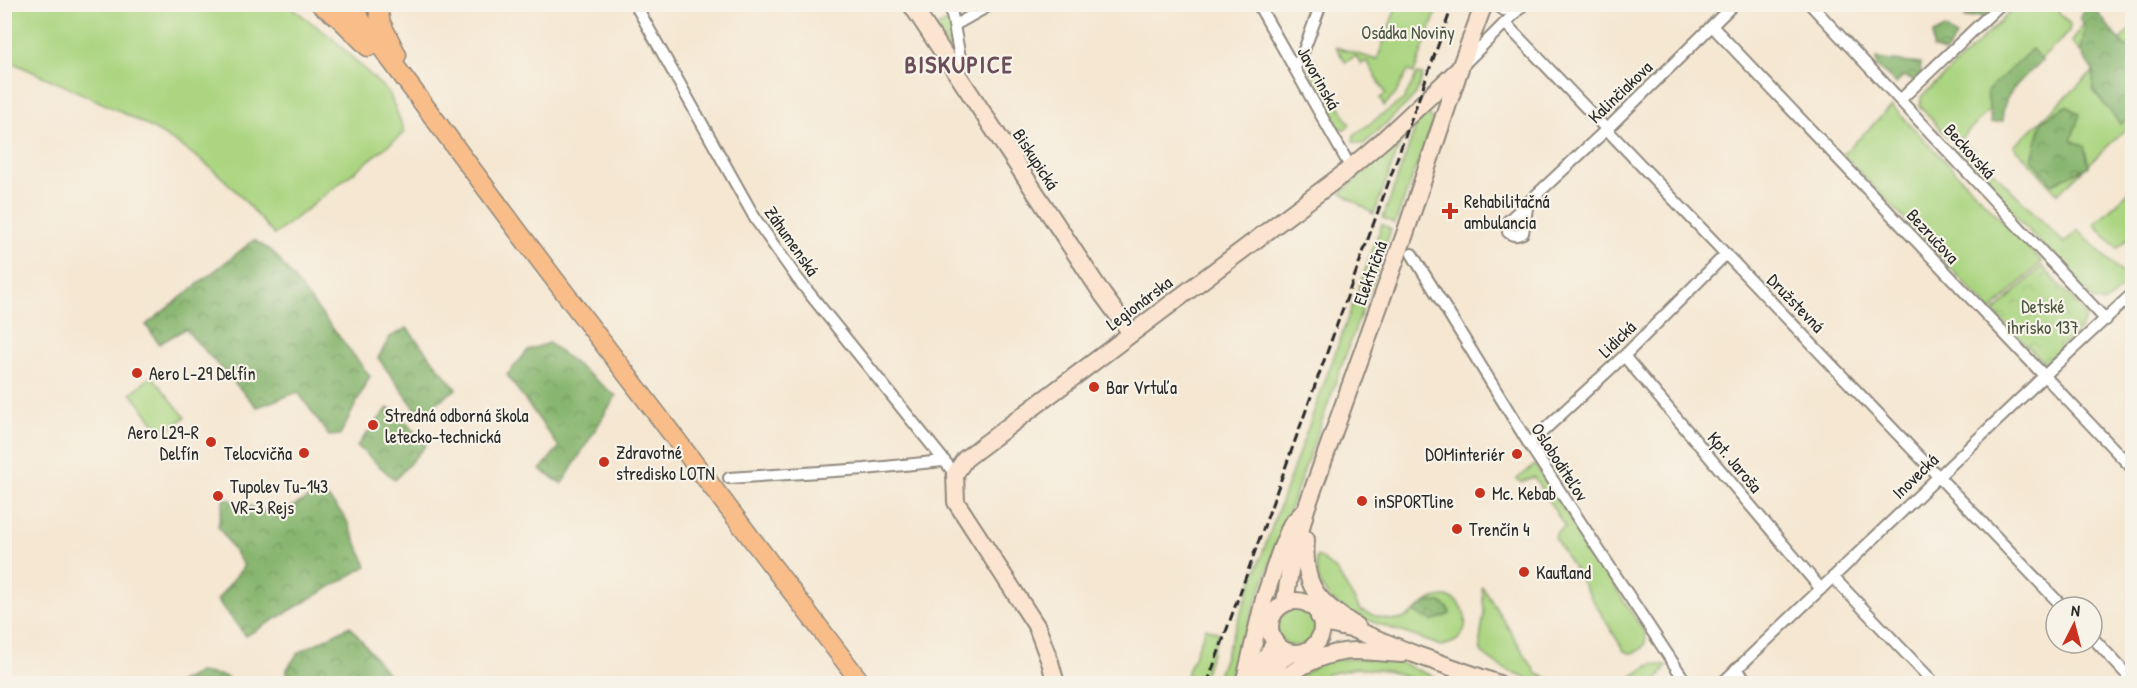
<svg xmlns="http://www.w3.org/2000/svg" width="2137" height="688" font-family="'Patrick Hand',sans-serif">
<defs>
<pattern id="forest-crowns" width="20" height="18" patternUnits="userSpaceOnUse" patternTransform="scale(1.5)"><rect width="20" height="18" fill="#88b66f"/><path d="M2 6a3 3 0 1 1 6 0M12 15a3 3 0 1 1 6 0" fill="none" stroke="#6f945b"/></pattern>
<pattern id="park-crowns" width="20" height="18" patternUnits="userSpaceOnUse" patternTransform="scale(1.5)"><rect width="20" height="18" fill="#abd581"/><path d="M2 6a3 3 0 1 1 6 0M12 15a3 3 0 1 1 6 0" fill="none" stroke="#93b770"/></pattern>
</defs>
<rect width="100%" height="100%" fill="#f7f3e8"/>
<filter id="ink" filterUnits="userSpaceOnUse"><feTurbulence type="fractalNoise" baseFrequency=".0167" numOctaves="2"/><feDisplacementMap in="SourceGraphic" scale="12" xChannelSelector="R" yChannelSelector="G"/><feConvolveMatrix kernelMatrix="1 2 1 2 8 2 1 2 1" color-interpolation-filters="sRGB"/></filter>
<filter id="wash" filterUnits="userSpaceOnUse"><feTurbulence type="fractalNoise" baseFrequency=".008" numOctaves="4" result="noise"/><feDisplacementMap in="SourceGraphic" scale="24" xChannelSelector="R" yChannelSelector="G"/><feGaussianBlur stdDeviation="1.35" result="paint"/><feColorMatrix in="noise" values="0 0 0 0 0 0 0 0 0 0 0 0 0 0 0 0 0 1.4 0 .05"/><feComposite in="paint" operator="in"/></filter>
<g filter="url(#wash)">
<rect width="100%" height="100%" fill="#f5e7d2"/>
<g fill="#abd581" stroke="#6b8056" stroke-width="1.5">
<path d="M 5,4 L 288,5 L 331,37 L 389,93 L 405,132 L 274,235 C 256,214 239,192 218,174 C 157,121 77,93 5,59 Z"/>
<polygon points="936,5 944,5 952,20 960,64 934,29 949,21 943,10 939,10"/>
<polygon points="1397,5 1439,5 1414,73 1408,71 1395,95 1384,106 1380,98 1386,94 1367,61 1361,64 1356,56 1345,62 1336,47 1377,60"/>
<polygon points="2018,5 2052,5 2070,24 2069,32 1959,140 1949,139 1920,106 1921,97"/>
<polygon points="2090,13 2116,44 2132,27 2132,123 2058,194 2014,146 2095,70 2072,42"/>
<path d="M 1313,58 L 1350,125 L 1344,129 L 1337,128 C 1324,105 1307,85 1313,58 Z"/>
<polygon points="1417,74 1423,75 1415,96 1364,144 1353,142 1354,135 1404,99"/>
<polygon points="1892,106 2042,262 1991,311 1843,154"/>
<polygon points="1426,115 1431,116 1433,122 1395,224 1383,218 1417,124"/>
<polygon points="1403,136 1374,214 1341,193"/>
<polygon points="1963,141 2064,243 2078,230 2130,281 2105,303 2094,300 1958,155 1957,149"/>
<polygon points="2132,189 2132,235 2117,249 2094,224"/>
<polygon points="1382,224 1391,230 1227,683 1215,684"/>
<polygon points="152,376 185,417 163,434 131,393"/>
<path d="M 1535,465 L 1645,633 C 1648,644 1641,652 1630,653 L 1624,651 L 1556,540 L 1555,537 L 1557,532 L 1565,527 L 1534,477 L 1521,482 L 1517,479 Z"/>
<path d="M 1318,556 L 1337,571 L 1361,611 C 1372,614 1385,621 1397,620 C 1414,619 1425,594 1446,597 C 1467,599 1473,632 1454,642 C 1450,644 1445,645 1441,646 C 1423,639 1405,633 1387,627 C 1351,614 1315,604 1316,558 Z"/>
<path d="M 1482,586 L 1537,674 L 1560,683 C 1533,684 1501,671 1481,652 L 1480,641 L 1484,612 Z"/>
<circle cx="1296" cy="627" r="19"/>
<polygon points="1206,628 1219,633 1201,683 1183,683"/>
<polygon points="1327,659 1382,659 1403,664 1435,677 1420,681 1387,671 1356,668 1328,674 1311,683 1288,684"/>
<polygon points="1652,664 1667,666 1655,683 1624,683 1627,679"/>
</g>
<g fill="url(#forest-crowns)" stroke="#5a704d" stroke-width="1.5">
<polygon points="1969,5 1997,5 1993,18 1977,16 1965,18"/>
<polygon points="2093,7 2125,47 2132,46 2132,111 2121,125 2093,90 2093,71 2081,52 2085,26 2080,19 2083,11"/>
<polygon points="1945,28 1956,36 1946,53 1933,48 1933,34"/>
<path d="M 2032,49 L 2042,61 C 2025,77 1999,95 2003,121 L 1991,123 L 1987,91 Z"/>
<polygon points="1876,59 1920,64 1922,84 1903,76 1896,84 1877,67"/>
<polygon points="2066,106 2080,114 2071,140 2084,146 2089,166 2052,184 2032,159 2042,121"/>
<polygon points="254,240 273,252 370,376 340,435 329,436 298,392 257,407 185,329 159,344 146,325"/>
<polygon points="407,328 456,389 420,415 378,358 390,337"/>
<polygon points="549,343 616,396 562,484 540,470 559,447 507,375 528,350"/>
<polygon points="388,408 398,413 426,445 395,480 357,446"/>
<polygon points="322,491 345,517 367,566 246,636 217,600 244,566 218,526 224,498 277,515"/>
<polygon points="1428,602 1441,602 1449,609 1450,614 1433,621 1413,612"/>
<polygon points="350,626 395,683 287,683 287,669 298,653"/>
<polygon points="199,672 224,676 236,683 178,683"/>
</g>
<polygon fill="url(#park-crowns)" stroke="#6b8056" stroke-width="1.5" points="2042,266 2083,310 2086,317 2081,329 2044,363 1994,312"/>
</g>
<g filter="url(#ink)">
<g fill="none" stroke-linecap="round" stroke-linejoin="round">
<g stroke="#90897e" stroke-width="14">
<g id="street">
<polyline points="635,4 756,220 797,278 955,474"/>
<polyline points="950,4 961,63 960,68 956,72"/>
<polyline points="1258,4 1351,168"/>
<polyline points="1495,4 1504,10 1521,5"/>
<polyline points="1810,4 2106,320"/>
<polyline points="1505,23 2063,607"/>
<polyline points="955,25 992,4"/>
<polyline points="1712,26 2132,468"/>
<polyline points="1464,64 1524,4"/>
<polyline points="1295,67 1301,58 1321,4"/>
<polyline points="1901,99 2001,4"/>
<path d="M 1528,202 L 1523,233 C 1516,236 1513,236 1508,232 L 1507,222 L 1606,130 L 1734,4"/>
<polyline points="1412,254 1529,444 1687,684"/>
<polyline points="1624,356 1821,589"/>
<polyline points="1529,444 1624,356 1726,254"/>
<polyline points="729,478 865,469 943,461"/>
<polyline points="1833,577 1935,684"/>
<polyline points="2092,637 2132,680"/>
<polyline points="1736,669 1750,684"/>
<polyline points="1721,684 2044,376 2132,294"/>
</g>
</g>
<g stroke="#90897e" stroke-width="20">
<g id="secondary">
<polyline points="911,4 1103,295 1131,333"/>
<path d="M 1306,539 C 1302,587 1318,602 1356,626"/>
<circle cx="1296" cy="627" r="26"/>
<polyline points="1285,603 1290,570 1306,509 1405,234 1460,68 1484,4"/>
<polyline points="1319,617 1333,625 1355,630 1414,654 1499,684"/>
<polyline points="1056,684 1050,662 1037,627 956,502 955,474 965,459 1342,175 1383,140 1460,68"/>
<polyline points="1244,684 1264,599 1280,552 1291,525 1305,510"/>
<polyline points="1251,684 1275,642"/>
<polyline points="1267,684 1281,660 1292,653"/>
<path d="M 1279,684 C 1297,665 1329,651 1355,651 C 1370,651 1386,653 1402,654"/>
</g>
</g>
<g stroke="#90897e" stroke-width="21">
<g id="primary">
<polyline points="320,4 339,18 368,47"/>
<polyline points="349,4 520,234 862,684"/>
<polyline points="377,4 381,23 397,55"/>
</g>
</g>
<use href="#street" stroke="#fff" stroke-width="10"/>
<use href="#secondary" stroke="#fce5d0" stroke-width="16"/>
<use href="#primary" stroke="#f8bd89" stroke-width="18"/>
<polyline stroke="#2b2b2b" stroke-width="3" stroke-dasharray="9 4.5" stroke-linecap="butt" points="1207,684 1453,4"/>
</g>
</g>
<g fill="#c8321e" stroke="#f7f3e8" stroke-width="2">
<path d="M1447 202h6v6h6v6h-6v6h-6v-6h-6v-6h6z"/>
<circle cx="137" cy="373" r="6"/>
<circle cx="1094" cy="387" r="6"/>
<circle cx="373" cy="425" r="6"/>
<circle cx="211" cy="442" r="6"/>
<circle cx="304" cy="453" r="6"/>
<circle cx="1517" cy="454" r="6"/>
<circle cx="604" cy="462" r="6"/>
<circle cx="1480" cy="493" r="6"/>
<circle cx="218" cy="496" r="6"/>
<circle cx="1362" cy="501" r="6"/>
<circle cx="1457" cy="529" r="6"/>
<circle cx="1524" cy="572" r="6"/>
</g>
<g text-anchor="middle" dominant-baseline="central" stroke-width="4.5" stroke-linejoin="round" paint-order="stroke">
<g font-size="18" fill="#4b5640" stroke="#f7f3e8">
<text x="1408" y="32">Osádka Noviny</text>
<text x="2043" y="306">Detské<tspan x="2043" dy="21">ihrisko 137</tspan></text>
</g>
<g font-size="18" fill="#2b2b2b" stroke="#f7f3e8">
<text transform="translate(1319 78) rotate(61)">Javorinská</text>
<text transform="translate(1620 92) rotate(-44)">Kalinčiakova</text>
<text transform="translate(1970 151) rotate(48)">Beckovská</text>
<text transform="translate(1036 159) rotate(57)">Biskupická</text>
<text transform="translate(1933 236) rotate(47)">Bezručova</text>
<text transform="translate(792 241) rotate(55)">Záhumenská</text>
<text transform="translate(1370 273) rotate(-70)">Električná</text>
<text transform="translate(1139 303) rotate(-37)">Legionárska</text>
<text transform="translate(1796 303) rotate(46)">Družstevná</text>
<text transform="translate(1617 339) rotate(-44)">Lidická</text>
<text transform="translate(1560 462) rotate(57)">Osloboditeľov</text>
<text transform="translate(1735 462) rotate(50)">Kpt. Jaroša</text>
<text transform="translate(1915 476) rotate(-44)">Inovecká</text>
</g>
<g font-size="18" fill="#2b2b2b" stroke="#f7f3e8" text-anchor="start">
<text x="1464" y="201">Rehabilitačná<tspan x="1464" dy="21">ambulancia</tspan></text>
<text x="149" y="373">Aero L-29 Delfín</text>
<text x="1106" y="387">Bar Vrtuľa</text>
<text x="385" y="415">Stredná odborná škola<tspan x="385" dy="21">letecko-technická</tspan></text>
<text x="199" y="432" text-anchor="end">Aero L29-R<tspan x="199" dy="21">Delfín</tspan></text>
<text x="616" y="452">Zdravotné<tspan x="616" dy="21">stredisko LOTN</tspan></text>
<text x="292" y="453" text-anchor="end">Telocvičňa</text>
<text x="1505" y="454" text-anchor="end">DOMinteriér</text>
<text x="230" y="486">Tupolev Tu-143<tspan x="230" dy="21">VR-3 Rejs</tspan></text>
<text x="1492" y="493">Mc. Kebab</text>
<text x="1374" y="501">inSPORTline</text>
<text x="1469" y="529">Trenčín 4</text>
<text x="1536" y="572">Kaufland</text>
</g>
<g font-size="24" font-weight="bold" letter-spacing="1.5" fill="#6b4e59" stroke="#f7f3e8">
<text x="959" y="64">BISKUPICE</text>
</g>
</g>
<rect width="2137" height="688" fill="none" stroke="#f7f3e8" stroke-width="24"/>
<g transform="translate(2074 625) rotate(6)"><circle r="28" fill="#f7f3e8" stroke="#a5a39c" stroke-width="1.5"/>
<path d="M0-4.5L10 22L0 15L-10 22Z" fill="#c8321e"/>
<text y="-9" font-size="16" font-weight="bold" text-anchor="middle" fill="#2b2b2b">N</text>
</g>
</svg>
